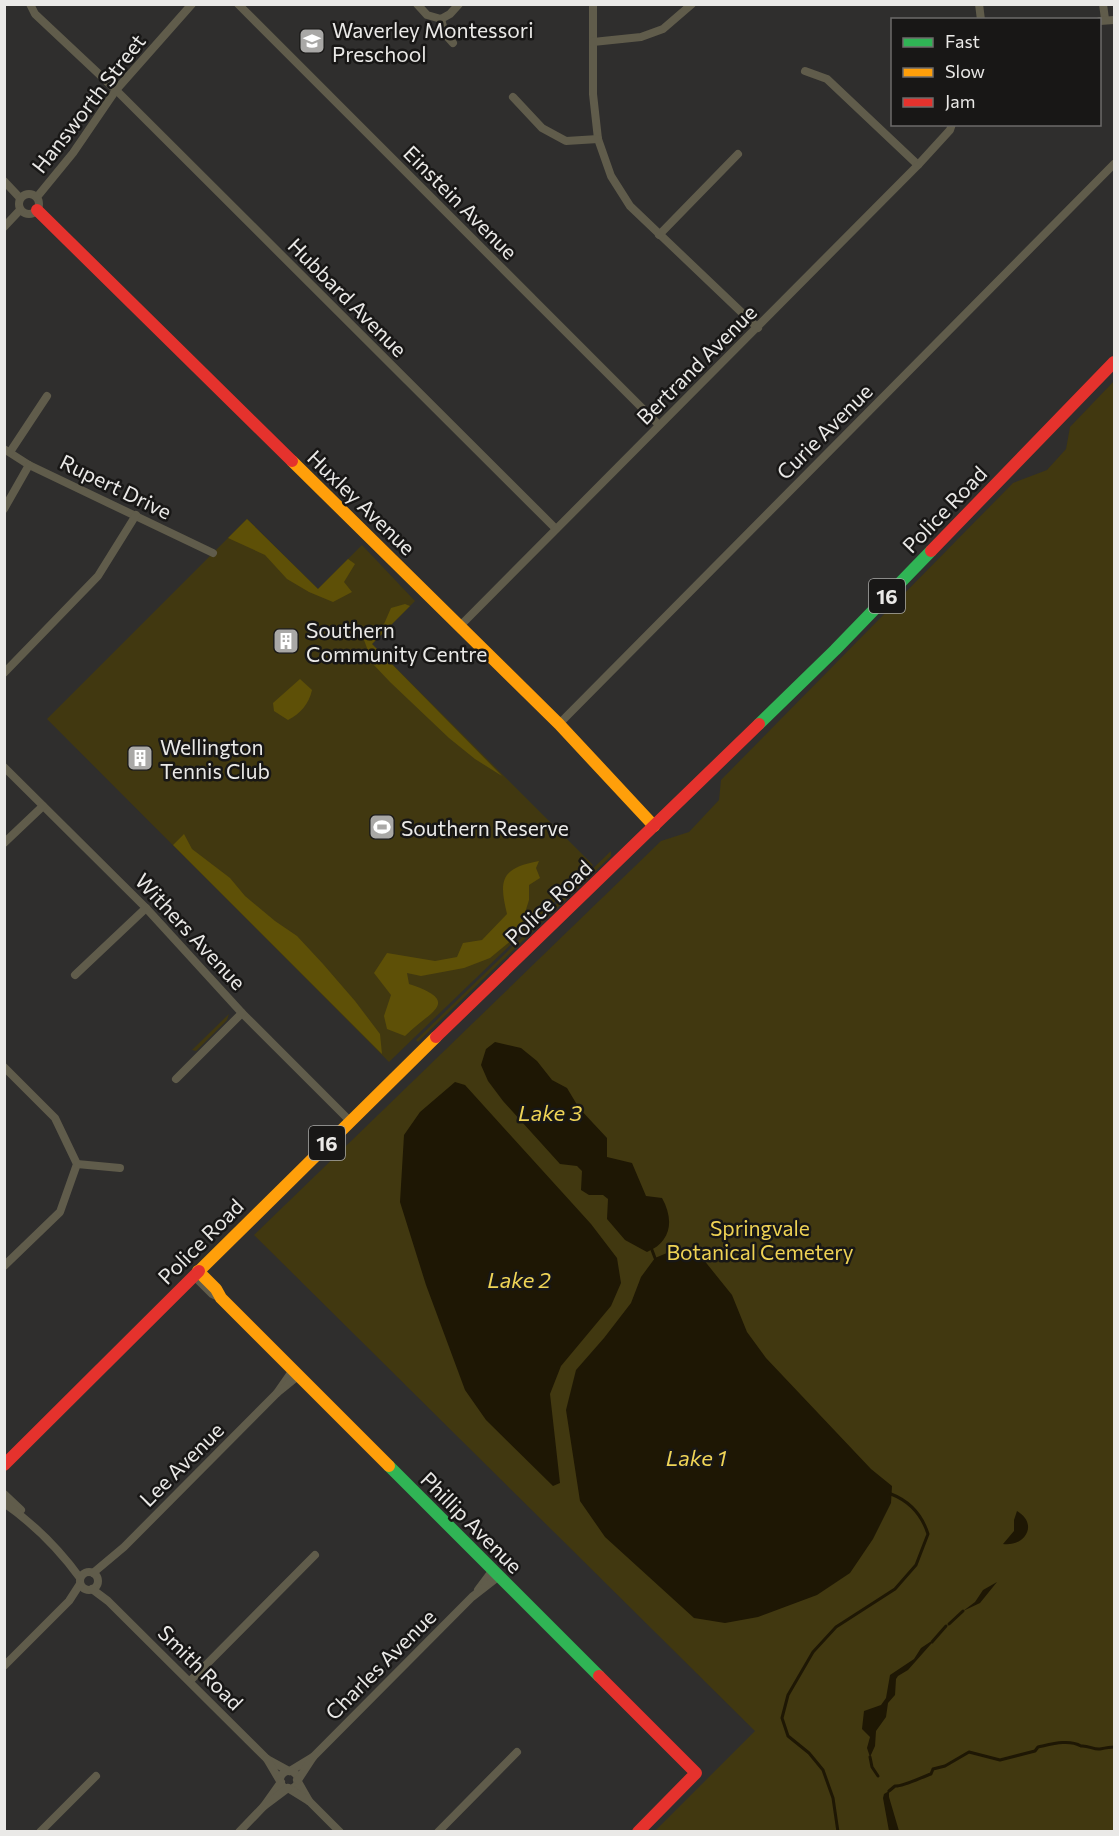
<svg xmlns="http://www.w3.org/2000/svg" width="1119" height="1836" font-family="Commissioner,sans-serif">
<rect width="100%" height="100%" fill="#2f2e2d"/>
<g fill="#413810">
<polygon points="1114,381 1114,1831 655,1831 755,1731 254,1235 661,841 689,832 719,800 721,780 1013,483 1047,470 1066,449 1070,427"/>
<polygon points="247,519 318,589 362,545 415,601 372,644 593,865 389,1062 47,719"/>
<polygon points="611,851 611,856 418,1042 416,1040"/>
<polygon points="229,1014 227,1020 196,1051 192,1050"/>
</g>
<g fill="#5e5007">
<polygon points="247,519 318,589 348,559 355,564 344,582 352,592 333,602 309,592 287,579 265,555 228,538"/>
<polygon points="405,604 410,606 372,644 502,776 475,759 449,738 390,682 373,664 364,640 384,624 391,608"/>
<path d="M 300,679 L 312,690 C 309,704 300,714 288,720 L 274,711 L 273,703 Z"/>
<polygon points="184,834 192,849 230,878 245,896 275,921 297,936 323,964 355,1001 380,1034 382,1054 173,845"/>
<path d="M 539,861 L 536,868 L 540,878 L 529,885 L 529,900 L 518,935 L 490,958 L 464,968 L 421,976 L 407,973 L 409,984 C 463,1002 430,1011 405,1036 L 387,1029 L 384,1016 L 391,995 L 374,973 L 387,953 L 435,961 L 457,957 L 463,943 L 482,940 L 507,914 C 499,881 500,868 539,861 Z"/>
</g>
<g fill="#1e1704">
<path d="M 495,1042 L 521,1048 L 537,1061 L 552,1080 L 567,1088 L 579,1108 L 607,1138 L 607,1157 L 632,1163 L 646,1196 L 662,1198 C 674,1219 672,1242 647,1252 L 625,1240 L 607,1219 L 608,1199 L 603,1195 L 589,1195 L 581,1190 L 582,1171 L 577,1166 L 560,1164 L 503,1101 L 488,1081 L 481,1065 L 486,1049 Z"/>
<polygon points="455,1082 465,1085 591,1224 617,1258 621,1283 611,1306 561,1366 550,1394 560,1483 553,1486 486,1420 465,1390 426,1285 400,1202 404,1135 420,1112"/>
<polygon points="695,1249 732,1295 747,1332 766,1358 871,1469 892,1486 891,1503 873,1539 850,1573 817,1595 758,1617 725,1623 694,1618 605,1537 580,1501 566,1410 576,1370 604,1338 631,1303 641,1277 655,1258 674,1250"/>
<path d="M 1017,1511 C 1039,1524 1025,1547 1003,1544 L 1014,1531 L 1014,1520 Z"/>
<polygon points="997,1582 980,1603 963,1611 975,1602 983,1590"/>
<polygon points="930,1642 932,1642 931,1644 908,1670 898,1676 896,1679 895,1695 888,1703 886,1717 876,1731 875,1746 870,1757 867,1748 870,1737 862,1729 864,1711 881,1705 886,1698 890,1675 914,1659 921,1648"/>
<polygon points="889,1791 889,1797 899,1831 889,1831 883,1798 884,1794"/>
</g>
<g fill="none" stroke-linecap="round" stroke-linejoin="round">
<g stroke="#1e1704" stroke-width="3">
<polyline points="652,1250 655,1258"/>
<polyline points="949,1624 963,1611"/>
<polyline points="932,1642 946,1626"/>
<polyline points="870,1757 872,1767 878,1776"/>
<path d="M 889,1791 L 895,1786 C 902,1787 922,1777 931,1774 L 933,1769 L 945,1766 L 969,1752 L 1000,1760 L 1035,1751 L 1038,1747 C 1052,1744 1069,1739 1081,1746 C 1088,1745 1094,1750 1100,1749 C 1105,1748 1110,1747 1114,1747"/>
<path d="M 838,1832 L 833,1798 L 823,1770 L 809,1753 L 788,1736 L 782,1718 L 788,1695 L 813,1652 L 836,1627 L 895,1589 L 916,1565 L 928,1534 C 922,1515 909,1501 891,1494"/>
</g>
<g stroke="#605c4b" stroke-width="8">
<polyline points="30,4 35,14 116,90 556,529"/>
<polyline points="238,4 659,425"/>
<polyline points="417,4 427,15 441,19 450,14 459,4"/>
<polyline points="593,4 593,94 598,139 611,176 630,206 758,328"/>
<polyline points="979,4 981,20"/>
<polyline points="1103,4 1105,19"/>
<polyline points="441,19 445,34 453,43"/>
<polyline points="1100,21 1114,20"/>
<polyline points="593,42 641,37 663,29 692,4"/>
<polyline points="805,71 827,79 918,165"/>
<polyline points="513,97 542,128 566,141 598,139"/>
<polyline points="4,181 20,198"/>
<circle cx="29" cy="204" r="10"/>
<polyline points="37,197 73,153 116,90 192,4"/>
<polyline points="4,227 20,210"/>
<polyline points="659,235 738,154"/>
<polyline points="4,449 29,465 213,553"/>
<polyline points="10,452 47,396"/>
<polyline points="4,509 29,465"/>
<polyline points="460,626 918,165 950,130 952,124"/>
<polyline points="4,673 98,576 136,515"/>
<polyline points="559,724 1114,164"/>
<polyline points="4,767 146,908 242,1013 350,1121"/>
<polyline points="4,843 43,806"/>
<polyline points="75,975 146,908"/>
<polyline points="4,1067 55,1118 77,1164 60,1212 4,1266"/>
<polyline points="176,1079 242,1013"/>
<polyline points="77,1164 120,1168"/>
<polyline points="193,1275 212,1294 220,1298"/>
<polyline points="277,1393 293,1370"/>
<polyline points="4,1494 21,1510"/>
<path d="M 4,1503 C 34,1524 59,1549 80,1578"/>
<circle cx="89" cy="1581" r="9"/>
<polyline points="93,1573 124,1547 277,1393 298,1376"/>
<polyline points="92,1589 108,1601 267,1759 289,1771"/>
<polyline points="478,1590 493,1570"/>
<polyline points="4,1666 69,1601 80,1584"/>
<polyline points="190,1681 315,1555"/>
<polyline points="267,1759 280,1781"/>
<polyline points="290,1771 313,1757"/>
<circle cx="289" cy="1780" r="9"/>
<polyline points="297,1780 309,1801"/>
<polyline points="298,1780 313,1757 472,1597 499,1576"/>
<polyline points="288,1788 309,1801 340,1832"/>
<polyline points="264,1806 281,1782"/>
<polyline points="40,1832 96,1776"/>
<polyline points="239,1832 264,1806 288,1788"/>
<polyline points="438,1832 517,1752"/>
</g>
<g stroke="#30b455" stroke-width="12">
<polyline points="759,724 835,650 931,551"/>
<polyline points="389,1466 599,1676"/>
</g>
<g stroke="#ff9f0a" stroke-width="12">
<polyline points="292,461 559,724 654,826"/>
<polyline points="198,1271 216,1289 221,1298 389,1466"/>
<polyline points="199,1271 436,1037"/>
</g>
<g stroke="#e5322d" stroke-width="12">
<polyline points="37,210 292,461"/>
<polyline points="931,551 1114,362"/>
<polyline points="436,1037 759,724"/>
<polyline points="4,1465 199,1271"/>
<polyline points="599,1676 696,1773 638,1832"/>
</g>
</g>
<defs>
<g id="school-square" transform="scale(1.35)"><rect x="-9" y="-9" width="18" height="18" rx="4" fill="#a9a8a6" stroke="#181716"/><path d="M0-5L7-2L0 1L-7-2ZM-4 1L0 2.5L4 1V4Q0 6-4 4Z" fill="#fff"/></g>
<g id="building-square" transform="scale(1.35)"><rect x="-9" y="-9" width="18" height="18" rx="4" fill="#a9a8a6" stroke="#181716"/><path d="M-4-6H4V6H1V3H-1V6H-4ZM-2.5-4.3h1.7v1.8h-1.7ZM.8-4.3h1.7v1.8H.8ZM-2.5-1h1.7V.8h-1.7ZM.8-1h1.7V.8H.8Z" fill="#fff"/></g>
<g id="stadium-square" transform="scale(1.35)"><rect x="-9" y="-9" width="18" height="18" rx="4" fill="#a9a8a6" stroke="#181716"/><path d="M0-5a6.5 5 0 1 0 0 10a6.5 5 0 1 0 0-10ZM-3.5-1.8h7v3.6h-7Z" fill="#fff"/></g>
</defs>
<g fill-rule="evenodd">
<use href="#school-square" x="312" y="41"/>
<use href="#building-square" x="286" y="641"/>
<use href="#building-square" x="140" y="758"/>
<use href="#stadium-square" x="382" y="827"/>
</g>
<g text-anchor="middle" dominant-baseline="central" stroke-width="5" stroke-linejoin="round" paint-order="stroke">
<g fill="#181716" stroke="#abaaa8" stroke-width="1.5">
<rect x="869" y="579" width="36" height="34" rx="4.5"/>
<rect x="309" y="1126" width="36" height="34" rx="4.5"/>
</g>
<g font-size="20" font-weight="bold" fill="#eae9e7">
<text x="887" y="596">16</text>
<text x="327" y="1143">16</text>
</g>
<g font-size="21" fill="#eae9e7" stroke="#181716" text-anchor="start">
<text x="332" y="29">Waverley Montessori<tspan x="332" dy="24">Preschool</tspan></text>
<text x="306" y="629">Southern<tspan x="306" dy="24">Community Centre</tspan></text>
<text x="160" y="746">Wellington<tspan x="160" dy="24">Tennis Club</tspan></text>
<text x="401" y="827">Southern Reserve</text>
</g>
<g font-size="21" fill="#eae9e7" stroke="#181716">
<text transform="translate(88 103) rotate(-52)">Hansworth Street</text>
<text transform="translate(461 202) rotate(45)">Einstein Avenue</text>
<text transform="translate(348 297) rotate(45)">Hubbard Avenue</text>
<text transform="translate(696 364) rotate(-45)">Bertrand Avenue</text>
<text transform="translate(824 431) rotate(-45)">Curie Avenue</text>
<text transform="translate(116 486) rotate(26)">Rupert Drive</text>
<text transform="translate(362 502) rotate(44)">Huxley Avenue</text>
<text transform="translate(944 509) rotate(-46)">Police Road</text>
<text transform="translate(548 902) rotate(-44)">Police Road</text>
<text transform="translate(191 931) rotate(47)">Withers Avenue</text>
<text transform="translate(200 1241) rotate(-45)">Police Road</text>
<text transform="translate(181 1464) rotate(-45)">Lee Avenue</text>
<text transform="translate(472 1522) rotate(45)">Phillip Avenue</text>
<text transform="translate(380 1664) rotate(-45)">Charles Avenue</text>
<text transform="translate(201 1667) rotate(45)">Smith Road</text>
</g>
<g font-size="21" fill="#eed254" stroke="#181716">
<text x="760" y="1227">Springvale<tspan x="760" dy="24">Botanical Cemetery</tspan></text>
</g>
<g font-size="22" font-style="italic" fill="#efd456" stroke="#181716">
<text x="550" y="1112">Lake 3</text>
<text x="519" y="1279">Lake 2</text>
<text x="696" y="1457">Lake 1</text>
</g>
</g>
<rect width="1119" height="1836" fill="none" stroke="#eae9e7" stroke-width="12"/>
<rect x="891" y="18" width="210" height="108" fill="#181716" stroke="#6c6b6a" stroke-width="1.5"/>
<rect x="903" y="38" width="30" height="9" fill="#30b455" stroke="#6c6b6a" stroke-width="1.5"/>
<text x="945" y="48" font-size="18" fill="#eae9e7">Fast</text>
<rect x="903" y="68" width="30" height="9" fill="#ff9f0a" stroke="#6c6b6a" stroke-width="1.5"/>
<text x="945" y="78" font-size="18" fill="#eae9e7">Slow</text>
<rect x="903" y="98" width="30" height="9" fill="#e5322d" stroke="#6c6b6a" stroke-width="1.5"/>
<text x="945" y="108" font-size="18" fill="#eae9e7">Jam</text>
</svg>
